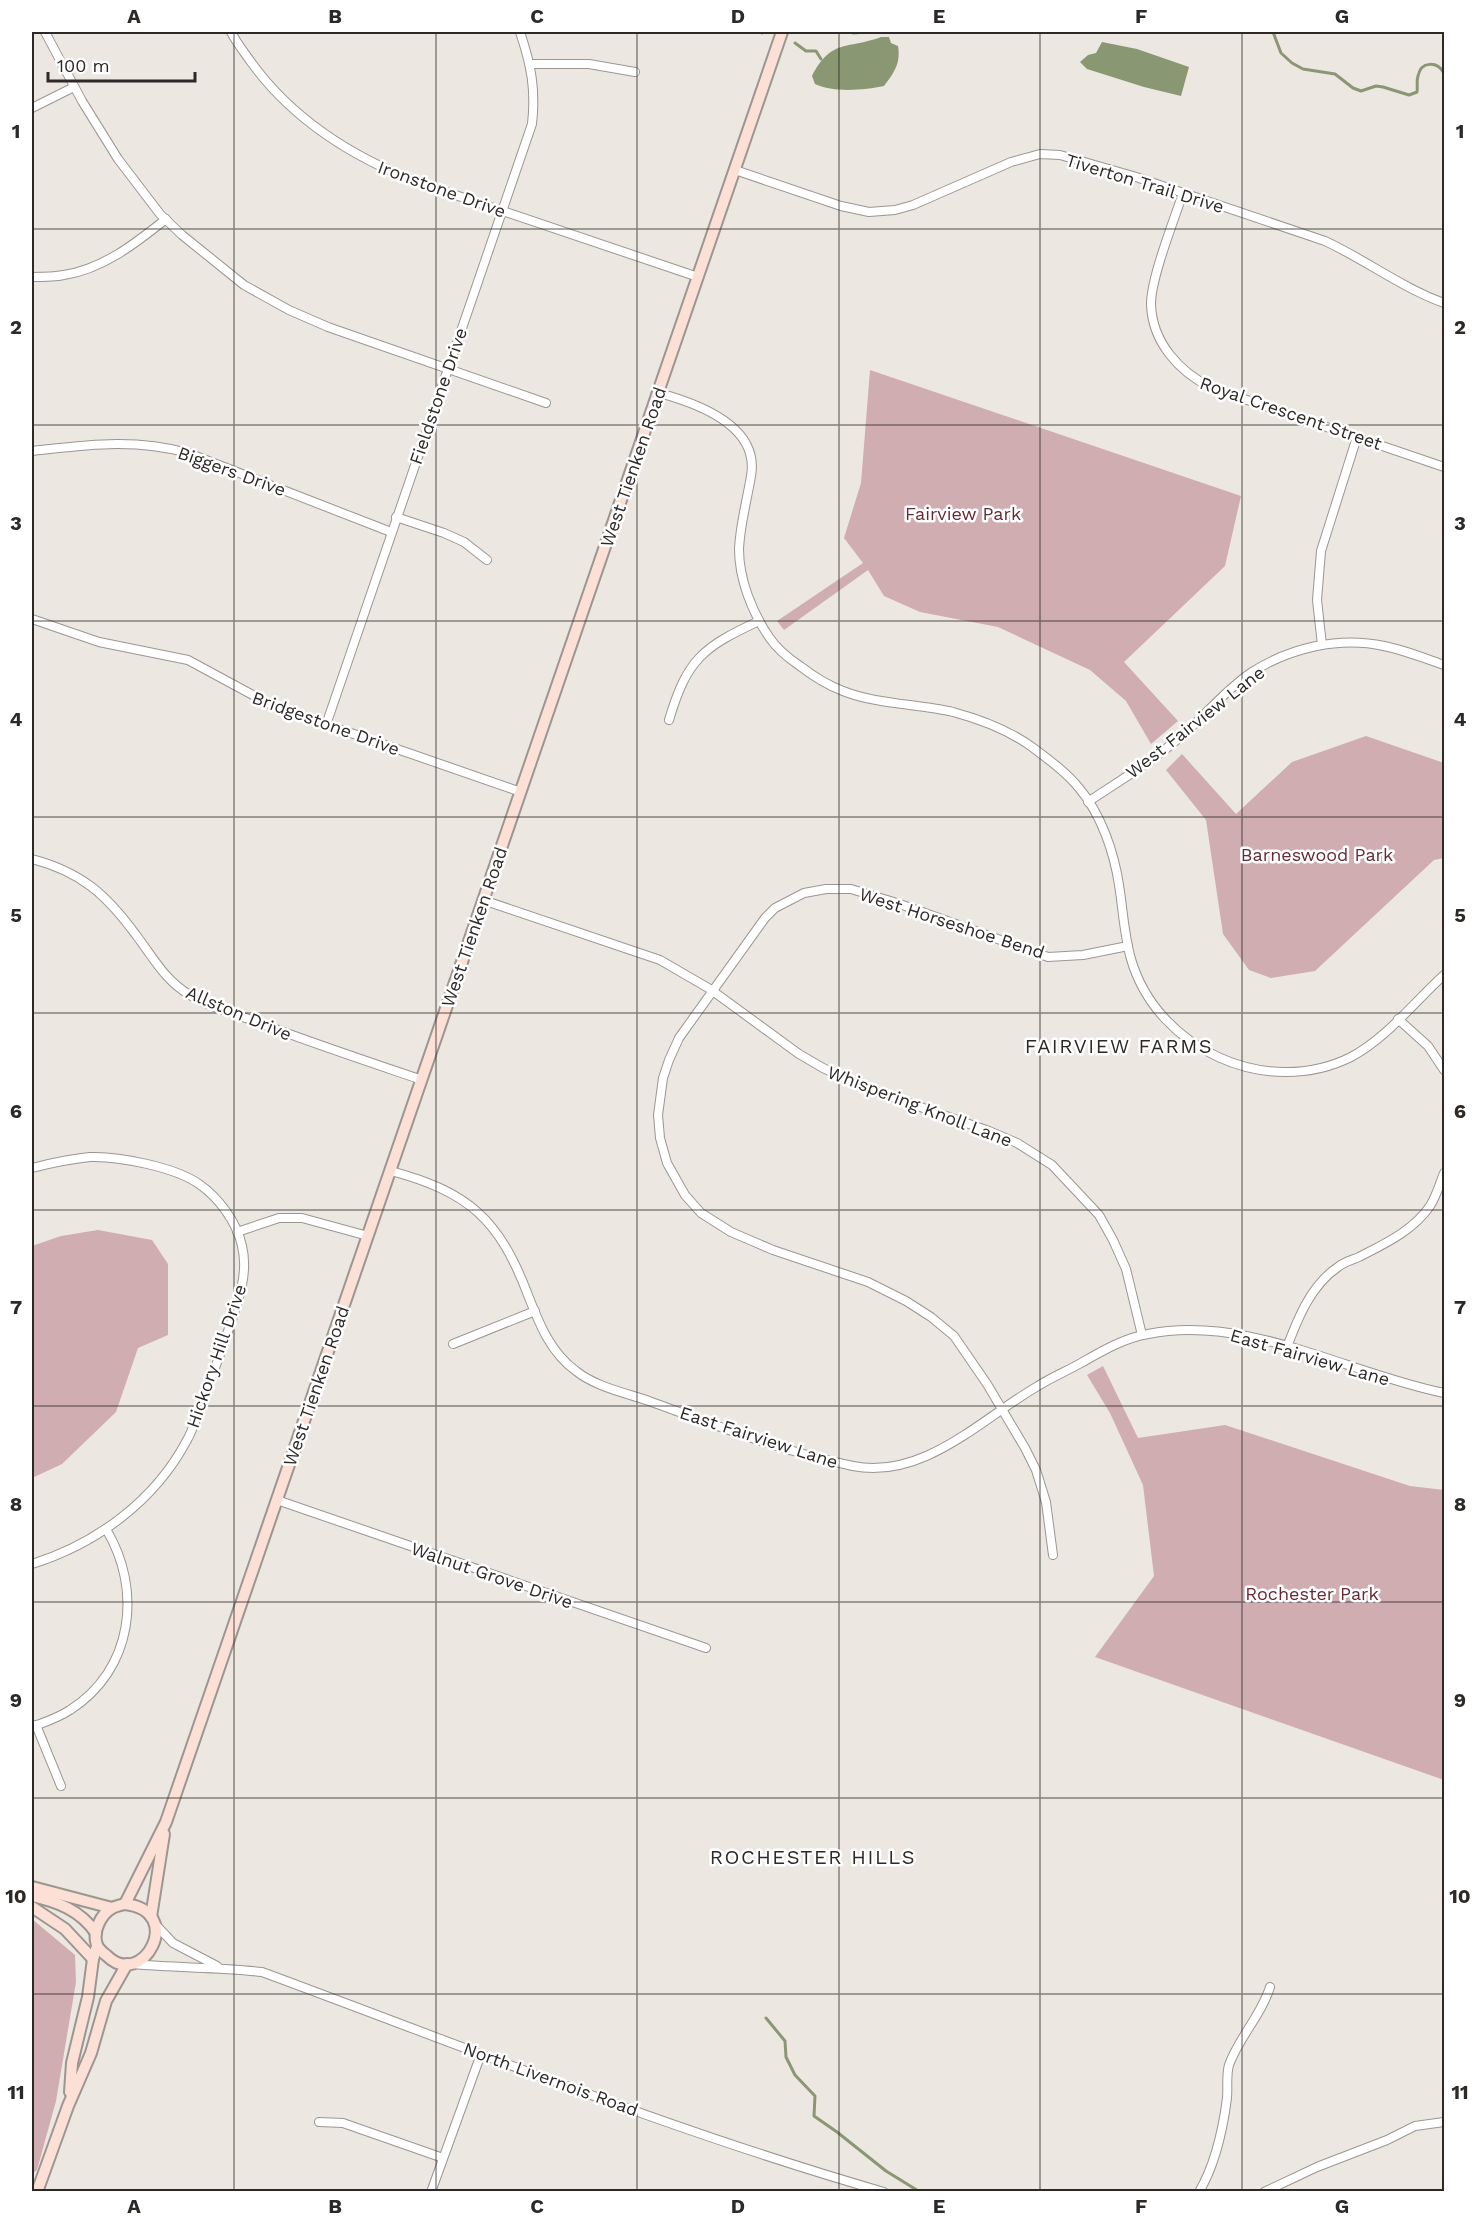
<svg xmlns="http://www.w3.org/2000/svg" width="1476" height="2223" font-family="'Work Sans',sans-serif">
<rect width="100%" height="100%" fill="#ede7e1"/>
<g fill="#d0adb0">
<polygon points="870,370 1241,496 1225,566 1124,662 1178,721 1151,744 1126,701 1090,670 998,627 920,612 884,596 868,570 784,630 777,621 863,563 844,538 861,483"/>
<polygon points="1366,736 1444,763 1444,858 1434,860 1315,971 1271,978 1249,970 1223,934 1206,820 1166,770 1182,754 1236,814 1292,762"/>
<polygon points="98,1230 152,1240 168,1264 168,1335 138,1348 116,1412 62,1464 32,1478 32,1246 61,1236"/>
<polygon points="1103,1366 1138,1438 1225,1425 1410,1486 1444,1490 1444,1780 1095,1657 1154,1576 1143,1485 1110,1413 1087,1375"/>
<polygon points="32,1919 75,1955 76,1982 56,2101 37,2170 32,2174"/>
</g>
<g fill="#899873">
<path d="M 881,37 L 889,37 L 891,43 L 898,46 C 901,63 894,73 884,86 C 864,90 834,93 815,84 L 812,76 C 832,38 846,50 881,37 Z"/>
<polygon points="1102,42 1137,49 1189,67 1181,96 1144,87 1087,69 1080,62 1088,55 1096,53"/>
</g>
<g fill="none" stroke-linecap="round" stroke-linejoin="round">
<g stroke="#899873" stroke-width="3">
<polyline points="760,32 762,33"/>
<path d="M 1273,32 L 1281,53 L 1292,63 L 1303,69 L 1335,74 L 1353,88 L 1361,91 L 1376,86 L 1383,87 L 1409,95 L 1417,92 C 1418,87 1416,82 1418,76 C 1421,61 1437,61 1444,73"/>
<polyline points="853,33 866,32"/>
<polyline points="795,43 806,51 816,51 821,59"/>
<polyline points="766,2018 785,2041 786,2057 795,2075 815,2096 814,2116 837,2132 886,2171 920,2192"/>
</g>
<g stroke="#9c9691" stroke-width="10">
<g id="street">
<polyline points="45,32 82,101 118,159 160,214 182,235 244,285 289,310 328,327 546,403"/>
<path d="M 231,32 C 236,42 244,52 251,62 C 293,120 354,158 420,183 L 698,277"/>
<polyline points="531,64 589,64 635,72"/>
<polyline points="32,108 74,87"/>
<path d="M 735,170 L 841,206 L 869,212 L 895,210 L 913,205 L 1011,162 L 1040,154 L 1060,155 L 1133,176 L 1325,241 C 1366,260 1402,288 1444,303"/>
<path d="M 1183,193 C 1174,220 1151,278 1151,304 C 1152,342 1179,372 1212,388 L 1444,467"/>
<path d="M 32,277 C 42,277 54,277 64,275 C 103,269 136,243 166,219"/>
<path d="M 659,393 C 696,403 760,425 751,476 C 747,500 740,525 739,549 C 739,579 752,612 769,637 C 777,649 788,658 800,666 C 813,676 827,685 843,691 C 875,704 919,704 953,712 C 979,719 1010,731 1032,747 C 1048,759 1066,772 1079,788 C 1101,814 1114,852 1119,885 C 1123,909 1124,935 1131,959 C 1157,1049 1267,1099 1351,1057 C 1387,1038 1414,1002 1444,975"/>
<path d="M 32,451 C 87,445 133,438 188,453 L 391,532"/>
<polyline points="396,517 444,533 464,542 487,560"/>
<polyline points="32,619 99,642 188,660 273,706 521,792"/>
<polyline points="1322,645 1317,600 1321,551 1357,437"/>
<path d="M 669,720 C 687,659 703,647 759,621"/>
<path d="M 326,725 L 532,124 C 536,89 531,65 520,32"/>
<path d="M 1088,802 C 1122,779 1158,758 1188,730 C 1209,711 1228,688 1252,672 C 1290,648 1339,636 1384,646 C 1404,650 1424,658 1444,665"/>
<path d="M 32,859 C 81,872 106,894 136,935 C 153,957 165,981 190,995 C 209,1007 233,1013 254,1021 C 309,1042 366,1061 422,1080"/>
<polyline points="483,900 660,960 710,989 799,1054 823,1068 869,1089 989,1131 1017,1143 1052,1165 1099,1215 1113,1240 1126,1269 1142,1335"/>
<polyline points="1398,1019 1428,1046 1444,1070"/>
<path d="M 32,1168 C 51,1163 70,1159 90,1157 C 118,1156 175,1167 199,1184 C 218,1197 237,1222 242,1246 C 250,1278 234,1312 224,1343 C 217,1364 208,1385 200,1407 C 196,1418 193,1430 187,1440 C 155,1501 96,1544 32,1564"/>
<path d="M 391,1171 C 469,1192 499,1219 528,1295 C 539,1323 550,1352 576,1371 C 596,1387 626,1393 649,1401 C 715,1425 783,1452 853,1466 C 924,1480 982,1418 1038,1386 C 1052,1377 1067,1371 1081,1363 C 1102,1351 1124,1338 1148,1334 C 1247,1314 1349,1374 1444,1393"/>
<polyline points="237,1232 279,1218 302,1218 368,1236"/>
<polyline points="453,1344 535,1311"/>
<path d="M 1287,1347 C 1298,1318 1311,1285 1338,1267 C 1344,1262 1352,1260 1359,1257 C 1384,1244 1413,1231 1430,1206 C 1436,1197 1440,1183 1444,1173"/>
<polyline points="277,1500 706,1648"/>
<polyline points="1053,1555 1046,1502 1036,1470 1025,1448 987,1384 954,1336 931,1317 906,1301 868,1282 773,1250 731,1232 701,1213 685,1195 667,1163 660,1138 658,1115 663,1078 669,1060 679,1038 765,918 775,908 804,893 826,889 851,889 897,903 1048,957 1083,955 1128,946"/>
<polyline points="36,1725 61,1786"/>
<path d="M 32,1727 C 45,1722 58,1718 70,1710 C 133,1670 143,1590 106,1529"/>
<polyline points="155,1924 173,1943 217,1966"/>
<path d="M 133,1964 C 176,1968 219,1967 262,1972 C 468,2048 672,2131 884,2192"/>
<polyline points="319,2122 343,2123 443,2158"/>
<polyline points="431,2192 481,2054"/>
<path d="M 1199,2192 C 1215,2165 1223,2129 1227,2098 C 1228,2088 1226,2075 1229,2065 C 1239,2037 1261,2016 1270,1987"/>
<polyline points="1264,2192 1317,2167 1387,2140 1415,2126 1444,2122"/>
</g>
</g>
<g stroke="#9c9691" stroke-width="14">
<g id="secondary">
<polyline points="32,1887 112,1908"/>
<path d="M 32,1896 C 58,1902 80,1910 96,1933"/>
<polyline points="125,1904 166,1822 782,32"/>
<path d="M 125,1904 C 187,1911 142,1992 106,1955 C 103,1953 98,1948 97,1945 C 92,1932 101,1914 112,1908 C 116,1906 121,1905 125,1904 Z"/>
<polyline points="32,1907 65,1929 93,1959"/>
<polyline points="151,1917 164,1834"/>
<polyline points="70,2092 72,2063 88,1997 93,1959 97,1946"/>
<polyline points="37,2192 68,2106 91,2053 106,2001 127,1964"/>
</g>
</g>
<use href="#street" stroke="#fff" stroke-width="8"/>
<use href="#secondary" stroke="#fce0d6" stroke-width="10"/>
</g>
<path fill="none" stroke="#2c2927" stroke-width="1.5" stroke-opacity="0.55" d="M 234,32 L 234,2192M 436,32 L 436,2192M 637,32 L 637,2192M 839,32 L 839,2192M 1040,32 L 1040,2192M 1242,32 L 1242,2192M 32,229 L 1444,229M 32,425 L 1444,425M 32,621 L 1444,621M 32,817 L 1444,817M 32,1013 L 1444,1013M 32,1210 L 1444,1210M 32,1406 L 1444,1406M 32,1602 L 1444,1602M 32,1798 L 1444,1798M 32,1994 L 1444,1994"/>
<g text-anchor="middle" dominant-baseline="central" stroke-width="5" stroke-linejoin="round" paint-order="stroke">
<g font-size="18" fill="#2c2927" stroke="#fff">
<text transform="translate(1145 183) rotate(17)">Tiverton Trail Drive</text>
<text transform="translate(442 189) rotate(20)">Ironstone Drive</text>
<text transform="translate(438 396) rotate(-71)">Fieldstone Drive</text>
<text transform="translate(1291 413) rotate(19)">Royal Crescent Street</text>
<text transform="translate(633 467) rotate(-71)">West Tienken Road</text>
<text transform="translate(232 471) rotate(20)">Biggers Drive</text>
<text transform="translate(1195 722) rotate(-38)">West Fairview Lane</text>
<text transform="translate(326 723) rotate(20)">Bridgestone Drive</text>
<text transform="translate(952 923) rotate(18)">West Horseshoe Bend</text>
<text transform="translate(474 927) rotate(-71)">West Tienken Road</text>
<text transform="translate(239 1013) rotate(23)">Allston Drive</text>
<text transform="translate(920 1106) rotate(21)">Whispering Knoll Lane</text>
<text transform="translate(216 1356) rotate(-71)">Hickory Hill Drive</text>
<text transform="translate(1310 1357) rotate(16)">East Fairview Lane</text>
<text transform="translate(316 1386) rotate(-71)">West Tienken Road</text>
<text transform="translate(759 1437) rotate(18)">East Fairview Lane</text>
<text transform="translate(492 1575) rotate(19)">Walnut Grove Drive</text>
<text transform="translate(551 2079) rotate(20)">North Livernois Road</text>
</g>
<g font-size="18" fill="#652a35" stroke="#fff">
<text x="963" y="513">Fairview Park</text>
<text x="1317" y="854">Barneswood Park</text>
<text x="1312" y="1593">Rochester Park</text>
</g>
<g font-size="20" letter-spacing="1.5" fill="#2c2927" stroke="#fff">
<text x="1119" y="1046">FAIRVIEW FARMS</text>
<text x="813" y="1857">ROCHESTER HILLS</text>
</g>
</g>
<rect width="1476" height="2223" fill="none" stroke="#ffffff" stroke-width="66"/>
<path d="M48 72v9h147v-9" fill="none" stroke="#2c2927" stroke-width="3"/>
<text x="57" y="72" font-size="18" fill="#2c2927" stroke="#ffffff" stroke-width="4.5" paint-order="stroke">100 m</text>
<rect x="33" y="33" width="1410" height="2157" fill="none" stroke="#2c2927" stroke-width="2"/>
<g font-size="20" text-anchor="middle" font-weight="bold" fill="#2c2927">
<text x="134" y="23">A</text>
<text x="335" y="23">B</text>
<text x="537" y="23">C</text>
<text x="738" y="23">D</text>
<text x="939" y="23">E</text>
<text x="1141" y="23">F</text>
<text x="1342" y="23">G</text>
<text x="16" y="138">1</text>
<text x="1460" y="138">1</text>
<text x="16" y="334">2</text>
<text x="1460" y="334">2</text>
<text x="16" y="530">3</text>
<text x="1460" y="530">3</text>
<text x="16" y="726">4</text>
<text x="1460" y="726">4</text>
<text x="16" y="922">5</text>
<text x="1460" y="922">5</text>
<text x="16" y="1118">6</text>
<text x="1460" y="1118">6</text>
<text x="16" y="1314">7</text>
<text x="1460" y="1314">7</text>
<text x="16" y="1511">8</text>
<text x="1460" y="1511">8</text>
<text x="16" y="1707">9</text>
<text x="1460" y="1707">9</text>
<text x="16" y="1903">10</text>
<text x="1460" y="1903">10</text>
<text x="16" y="2099">11</text>
<text x="1460" y="2099">11</text>
<text x="134" y="2213">A</text>
<text x="335" y="2213">B</text>
<text x="537" y="2213">C</text>
<text x="738" y="2213">D</text>
<text x="939" y="2213">E</text>
<text x="1141" y="2213">F</text>
<text x="1342" y="2213">G</text>
</g>
</svg>
